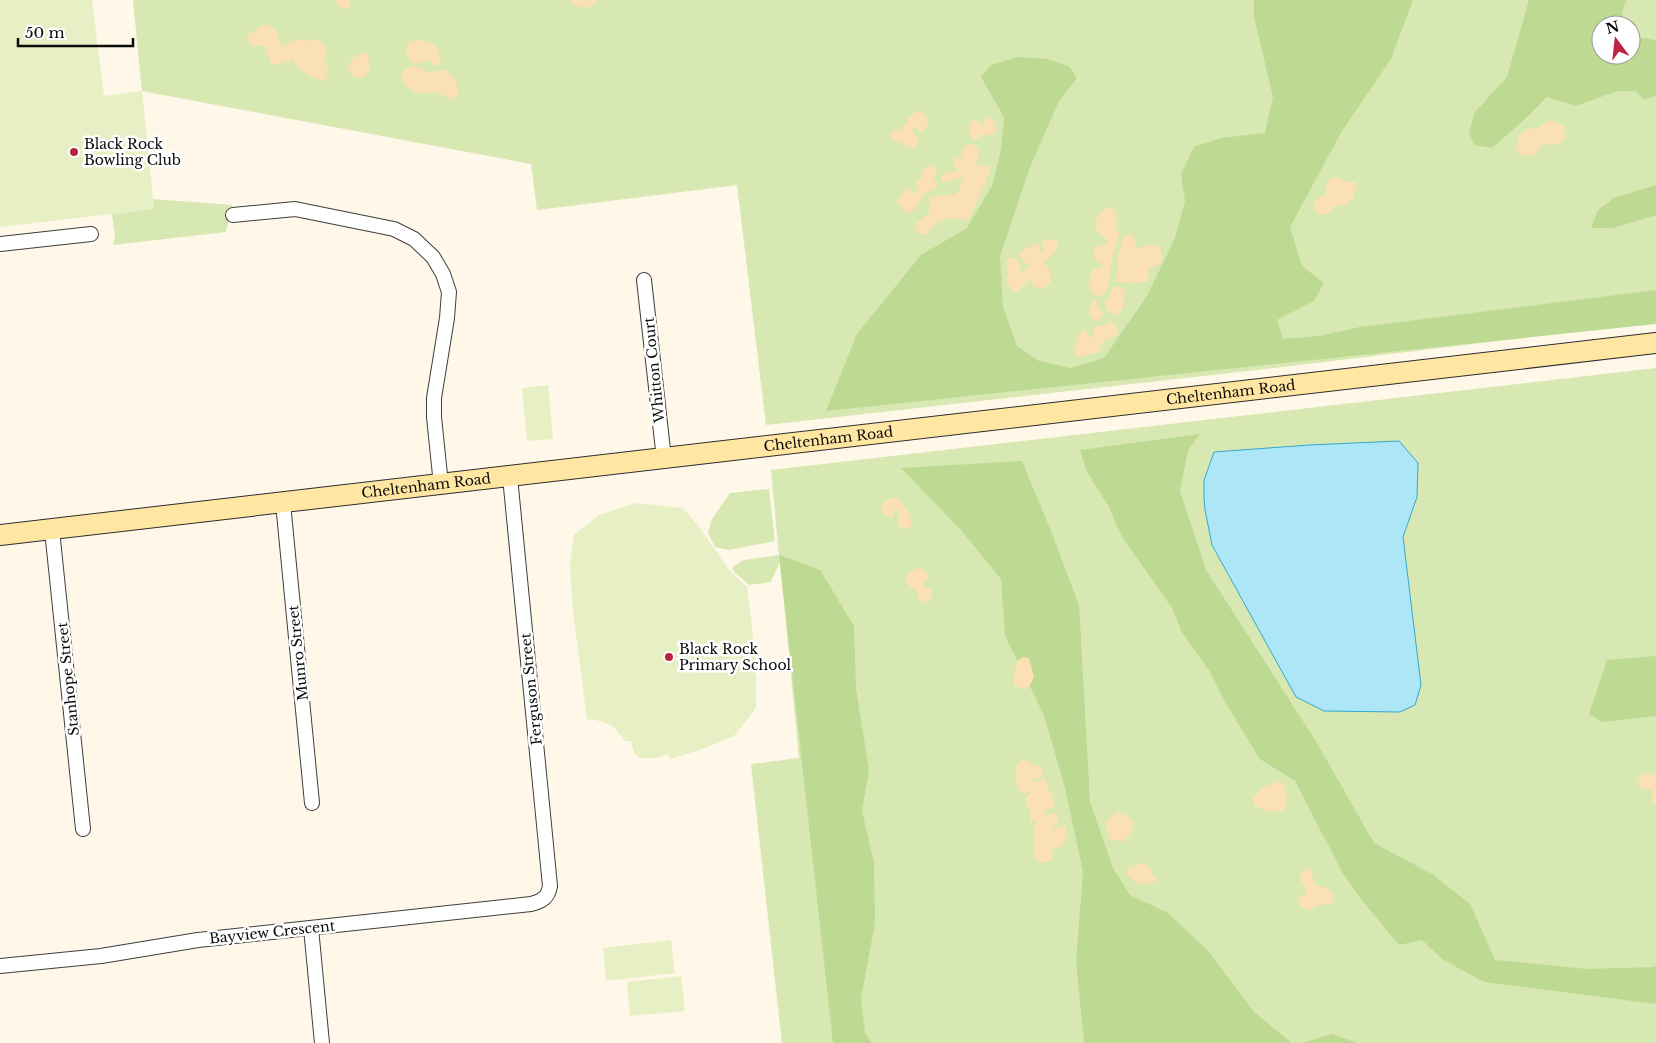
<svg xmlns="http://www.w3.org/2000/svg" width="1656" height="1043" font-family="'Libre Baskerville',serif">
<rect width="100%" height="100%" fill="#fff7e8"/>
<g fill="#d7e8b3" fill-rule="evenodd">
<path d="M 133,0 L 1656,0 L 1656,322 L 1274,368 L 766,425 L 737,185 L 537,210 L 531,164 L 142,91 ZM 1601,25 L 1631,25 L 1631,55 L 1601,55 Z"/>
<polygon points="153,199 232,205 226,232 113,245 115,238 112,214 154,209"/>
<polygon points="1656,368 1656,1043 782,1043 751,764 799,758 780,562 771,582 749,585 734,572 732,567 744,560 779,555 771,470"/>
<polygon points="769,489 775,541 729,550 715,547 708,533 712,519 730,493"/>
</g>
<g fill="#bdd992">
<polygon points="1254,0 1413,0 1391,59 1342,131 1290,227 1302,266 1324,283 1314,301 1277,320 1283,339 1319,336 1360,327 1656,290 1656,324 826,411 857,334 921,255 967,228 993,184 1001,149 1004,117 981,77 991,65 1018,57 1048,59 1070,67 1077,78 1059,101 1030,167 1000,256 1003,307 1017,346 1039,361 1071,368 1104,358 1147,296 1175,238 1185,201 1181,174 1194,147 1221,138 1265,133 1273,97 1254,17"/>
<path d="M 1529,0 L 1627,0 C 1622,7 1621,18 1625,25 L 1601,25 L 1601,55 L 1631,55 L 1631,33 L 1634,37 L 1656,40 L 1656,96 L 1644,100 L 1636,91 L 1617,91 L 1576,106 L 1547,97 L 1525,119 L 1492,148 L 1474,145 L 1469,132 L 1475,112 L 1507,77 Z"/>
<polygon points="1656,185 1656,215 1613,228 1591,228 1598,210 1614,198"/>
<polygon points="1200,434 1188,450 1180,491 1206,570 1317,743 1374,843 1432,874 1470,904 1495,960 1587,969 1654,967 1656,965 1656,1004 1484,982 1442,959 1422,940 1399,945 1361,899 1342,872 1295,781 1260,759 1225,702 1210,672 1182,632 1172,608 1121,535 1109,507 1087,472 1080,450"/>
<polygon points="1022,461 1051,531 1079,605 1090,802 1113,868 1130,895 1168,913 1208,951 1254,1012 1292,1043 1084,1043 1076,961 1083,872 1065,788 1044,715 1005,636 1001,579 961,530 901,468"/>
<polygon points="779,555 820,570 854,626 856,689 869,770 862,811 874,863 875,923 861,998 865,1033 872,1043 833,1043"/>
<polygon points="1656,656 1656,716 1602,722 1589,714 1607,660"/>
<polygon points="1332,1034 1357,1043 1302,1043"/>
</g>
<g fill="#fbe0b4">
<polygon points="336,0 349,0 351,7 342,9 337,4"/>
<polygon points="570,0 596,0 593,6 584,8 573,4"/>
<path d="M 265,24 C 277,26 278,37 282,46 L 297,39 L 305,41 L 317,39 L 321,42 L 327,51 L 324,61 C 329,69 330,73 324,81 C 314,79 295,70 293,59 L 279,65 L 272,64 L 264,45 L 253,46 L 249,43 L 247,38 L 250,33 Z"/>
<path d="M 415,40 C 433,41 439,44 441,62 L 436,66 L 428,60 L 420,63 L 411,63 L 406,52 L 407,44 Z"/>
<path d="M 361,53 L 366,54 C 372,62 370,72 363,78 L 353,77 L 348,68 C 350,60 353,57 361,53 Z"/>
<path d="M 413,66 L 421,68 L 425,72 L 446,70 C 454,76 459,85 459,95 L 451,100 L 437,92 L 416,93 L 407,87 L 401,77 L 403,71 Z"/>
<path d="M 920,111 L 924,115 L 928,121 L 927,127 L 923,132 L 919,131 L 916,128 L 913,129 L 913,134 L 919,137 L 918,144 L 913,149 L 891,139 L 890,133 L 895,130 L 900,130 C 908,124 908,113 920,111 Z"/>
<path d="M 989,118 L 996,123 L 995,133 L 992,135 L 982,135 L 979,138 L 973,140 C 966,133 969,127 973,120 L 977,120 L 981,126 L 985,125 L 983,120 Z"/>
<path d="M 1548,121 L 1556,121 L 1564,127 C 1569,149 1553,143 1542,145 L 1536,153 L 1530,156 L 1520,155 C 1513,148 1517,135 1525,130 C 1529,128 1533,129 1538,128 C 1542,127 1544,123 1548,121 Z"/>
<path d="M 969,144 L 975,145 C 981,151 979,156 976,163 L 980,166 L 990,166 L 990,172 L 969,220 C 950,218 939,216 928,233 L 921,235 L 916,230 L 915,224 L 929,214 L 929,199 L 933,197 L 949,194 L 952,196 L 957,193 L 964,179 L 959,178 L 943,183 L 941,177 L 944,173 L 956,172 L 958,168 L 953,165 L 955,158 L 961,157 L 963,147 Z"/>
<path d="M 932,165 L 937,171 L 934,178 L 938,185 C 936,191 931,190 925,192 L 915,209 L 909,213 C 903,211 900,207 897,201 L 907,188 L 911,189 L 913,193 L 918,191 L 916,185 L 917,180 L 921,179 C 922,171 924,167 932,165 Z"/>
<path d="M 1335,177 L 1340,178 L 1345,182 C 1349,181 1353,180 1357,184 L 1353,197 L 1346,205 L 1337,205 L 1327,214 L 1318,214 L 1314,210 L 1315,200 L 1325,195 L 1327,182 Z"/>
<path d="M 1111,206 L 1116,212 L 1117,221 L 1116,227 L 1119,234 L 1113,256 L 1107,292 L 1100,296 L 1094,295 L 1088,284 L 1091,273 L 1094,269 L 1102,268 L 1102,264 C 1092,260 1093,255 1095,246 L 1108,244 L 1108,241 C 1105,238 1100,235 1098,232 C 1090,222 1101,209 1111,206 Z"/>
<path d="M 1129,234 L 1133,235 L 1137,249 L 1148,244 L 1159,246 L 1163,256 L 1161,264 L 1149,268 L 1148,281 C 1137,284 1129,283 1118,282 L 1115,278 L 1119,268 L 1117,262 L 1118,254 L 1124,236 Z"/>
<path d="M 1044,239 L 1055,240 L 1058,243 C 1056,254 1051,258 1041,264 L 1046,265 L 1051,273 L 1051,281 C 1045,289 1042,290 1033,286 L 1030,278 L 1019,291 L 1014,292 L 1009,286 L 1006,278 L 1009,274 L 1006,265 L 1008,259 L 1013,257 C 1021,261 1020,266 1021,273 L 1024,273 L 1026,268 L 1031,265 L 1029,262 L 1025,264 L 1020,258 L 1020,253 L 1024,249 L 1038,243 L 1040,251 L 1044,250 L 1042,244 Z"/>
<path d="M 1117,286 L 1122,288 L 1125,291 C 1123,302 1126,310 1115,315 C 1107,312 1105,308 1105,300 L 1109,297 L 1112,288 Z"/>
<polygon points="1092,300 1097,300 1098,308 1102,310 1104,315 1097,321 1092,319 1089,313"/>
<polygon points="1111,321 1118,329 1118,335 1104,341 1099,352 1079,357 1074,354 1078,334 1084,329 1088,333 1090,338 1094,337 1093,332 1095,327 1106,325"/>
<path d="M 893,498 L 898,498 L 912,517 L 911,526 L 905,529 L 899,527 C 897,521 900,516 898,510 L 893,511 L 895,517 C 887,518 885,515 881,508 L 884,501 Z"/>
<path d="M 918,568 L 923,569 L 930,578 L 924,582 L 924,586 L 931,589 L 932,599 L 928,602 L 919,600 L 917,596 L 918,593 C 912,587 906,586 906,576 L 911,571 Z"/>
<polygon points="1023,657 1029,658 1034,677 1029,687 1022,688 1014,685 1013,676 1017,661"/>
<path d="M 1023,759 C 1025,760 1027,762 1030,763 C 1038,766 1040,763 1043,774 L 1041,777 L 1034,778 L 1034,782 L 1045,778 L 1048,786 L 1047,789 L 1051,792 L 1055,805 L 1053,808 L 1047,810 L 1044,813 L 1047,815 L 1056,812 L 1059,821 L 1054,825 L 1054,828 L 1056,829 L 1061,825 L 1065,826 L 1068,835 L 1061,846 L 1053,849 L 1052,859 L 1048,862 L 1040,863 L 1033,856 L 1033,828 L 1037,822 L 1035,820 L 1030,823 L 1031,814 L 1025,802 L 1025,798 L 1031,793 L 1030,791 L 1023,795 C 1016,785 1014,777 1016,765 Z"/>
<polygon points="1649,773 1656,776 1656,805 1652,801 1652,790 1640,788 1638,781 1642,775"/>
<path d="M 1280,781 C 1289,790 1287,798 1285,810 C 1274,814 1266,811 1255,806 L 1253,797 L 1262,788 Z"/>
<path d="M 1117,812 C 1138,816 1137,831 1122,842 L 1109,839 L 1105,823 Z"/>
<path d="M 1144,863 L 1151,868 L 1153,877 L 1157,878 L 1156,881 C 1143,888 1134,884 1126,873 L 1129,867 Z"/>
<path d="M 1309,868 L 1316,885 C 1328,888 1332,888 1333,903 L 1324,905 L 1318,905 L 1308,911 L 1300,905 L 1298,898 L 1307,892 L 1300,880 L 1301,871 Z"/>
</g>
<g fill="#e7f0c5">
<polygon points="0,0 92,0 104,96 142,91 154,209 0,227"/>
<polygon points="548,385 553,439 527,441 522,388"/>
<path d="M 636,503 L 683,508 L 700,528 L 729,570 L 747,587 L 756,660 L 756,708 L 734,736 L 700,750 L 670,759 L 668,754 L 656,758 L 639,758 L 634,753 L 631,741 L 625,741 C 615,725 606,721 587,719 L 573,612 L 570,565 L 574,535 L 599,515 Z"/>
<polygon points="671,940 675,973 606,981 603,948"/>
<polygon points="681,976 685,1011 630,1016 627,982"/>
</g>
<polygon fill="#ade6f6" stroke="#34a8cd" points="1399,441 1418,463 1417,497 1403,537 1421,685 1415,705 1400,712 1324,711 1296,697 1212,545 1205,510 1204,498 1204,480 1214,452 1309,445"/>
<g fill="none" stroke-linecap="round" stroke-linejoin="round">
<g stroke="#3e3e3e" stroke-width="16">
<g id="street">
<polyline points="233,215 295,209 394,229 414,239 433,257 443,274 449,292 447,318 434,398 434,417 441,485"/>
<polyline points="0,244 91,234"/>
<polyline points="644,280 664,459"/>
<polyline points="283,503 312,803"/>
<polyline points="52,530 83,829"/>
<polyline points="311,928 322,1043"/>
<path d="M 0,966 L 101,956 L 198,940 L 531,904 C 542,901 548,898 550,886 L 510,477"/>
</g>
</g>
<g stroke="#2d2d2d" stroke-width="22">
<g id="secondary">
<path id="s1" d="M 0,535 L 1656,343"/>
</g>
</g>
<use href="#street" stroke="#fff" stroke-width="14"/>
<use href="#secondary" stroke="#ffe7a3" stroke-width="20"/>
</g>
<g fill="#ba2341" stroke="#fff" stroke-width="2">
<circle cx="74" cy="152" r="5"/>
<circle cx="669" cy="657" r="5"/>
</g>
<g text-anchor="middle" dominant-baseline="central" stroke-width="5" stroke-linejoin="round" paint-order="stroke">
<g font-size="14" fill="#0b0b0b" stroke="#fff" text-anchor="start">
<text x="84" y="144">Black Rock<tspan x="84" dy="16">Bowling Club</tspan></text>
<text x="679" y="649">Black Rock<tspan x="679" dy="16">Primary School</tspan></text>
</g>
<g font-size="14" fill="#0b0b0b" stroke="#fff">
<text transform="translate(654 370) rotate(-96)">Whitton Court</text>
<text stroke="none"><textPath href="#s1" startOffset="1239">Cheltenham Road</textPath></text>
<text stroke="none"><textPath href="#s1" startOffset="834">Cheltenham Road</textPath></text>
<text stroke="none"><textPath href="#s1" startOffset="429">Cheltenham Road</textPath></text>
<text transform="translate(298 653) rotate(-96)">Munro Street</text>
<text transform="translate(68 679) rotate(-96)">Stanhope Street</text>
<text transform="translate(531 689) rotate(-96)">Ferguson Street</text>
<text transform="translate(272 932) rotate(-6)">Bayview Crescent</text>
</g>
</g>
<g transform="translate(1616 40) rotate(345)"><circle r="24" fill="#ffffff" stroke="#9d9d9d"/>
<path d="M0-4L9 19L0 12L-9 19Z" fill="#ba2341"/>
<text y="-8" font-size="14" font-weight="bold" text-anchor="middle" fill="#0b0b0b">N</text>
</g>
<path d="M18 38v8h115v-8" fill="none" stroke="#0b0b0b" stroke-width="2.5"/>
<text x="25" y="38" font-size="15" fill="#0b0b0b" stroke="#ffffff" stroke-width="4" paint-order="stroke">50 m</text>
</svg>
